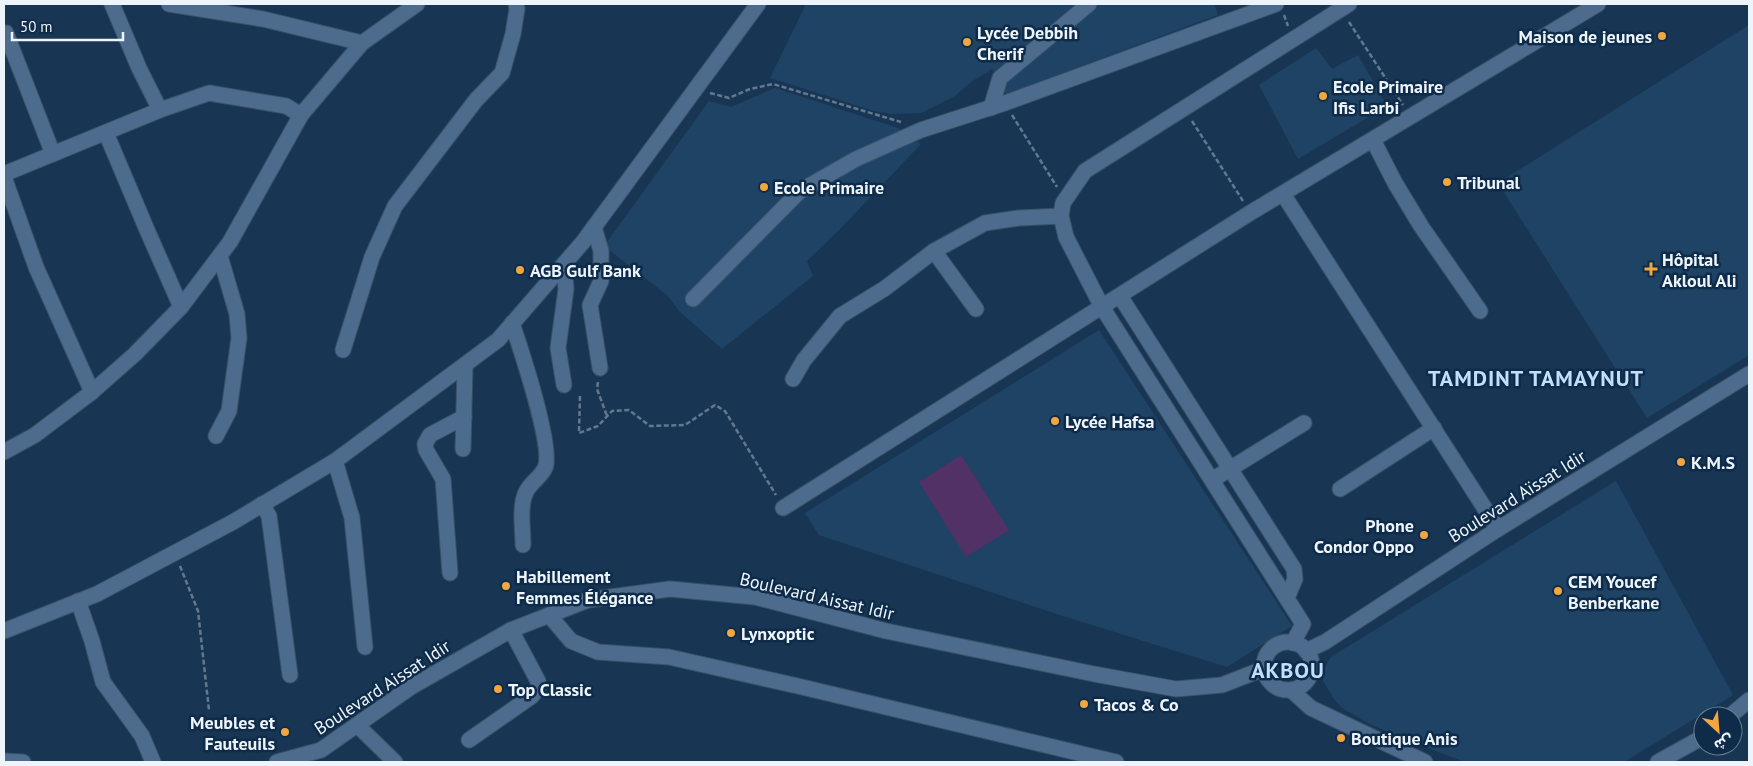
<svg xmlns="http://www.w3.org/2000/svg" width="1753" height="766" font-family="'PT Sans','Noto Sans Arabic',sans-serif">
<rect width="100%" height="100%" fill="#183654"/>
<g fill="#1f4365">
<polygon points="806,4 1214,4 1218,15 1006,94 992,69 971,82 955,96 921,113 892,114 874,111 770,78"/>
<polygon points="1749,25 1749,355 1647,418 1498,183"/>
<polygon points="1316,48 1332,69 1358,55 1387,106 1298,159 1259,85"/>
<polygon points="775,88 898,128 921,144 840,229 807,261 813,276 722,349 679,311 668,296 604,246 709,101 731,107"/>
<polygon points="1099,330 1292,626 1227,667 1063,616 819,535 805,513"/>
<polygon points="1616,481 1733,695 1624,762 1465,762 1396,736 1368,723 1342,708 1334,699 1323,681 1323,670 1331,657"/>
</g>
<polygon fill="#513166" points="961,455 1009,530 966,557 919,482"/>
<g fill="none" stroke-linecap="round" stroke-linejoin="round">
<g stroke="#395168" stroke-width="17">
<g id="minor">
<polyline points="112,4 139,68 160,110"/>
<polyline points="169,4 263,19 362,43"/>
<polyline points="4,33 6,33 53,154"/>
<polyline points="991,108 1000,78 1089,4"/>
<polyline points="106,133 147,230 181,307"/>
<polyline points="1373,140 1395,183 1421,226 1480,311"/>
<polyline points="4,174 160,110 209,93 286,106 301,115"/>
<polyline points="4,177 36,267 92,392"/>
<polyline points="1283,194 1498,529"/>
<polyline points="594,227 601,251 601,281 590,305 600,368"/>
<polyline points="934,251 976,309"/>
<polyline points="1120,296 1294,569 1295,579 1287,598"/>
<polyline points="693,299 800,191 856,159 921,130 1005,103 1276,4"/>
<path d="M 512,323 C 520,347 554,448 545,468 C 541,477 530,483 526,492 C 519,507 523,528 523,545"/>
<polyline points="343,350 372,257 395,206 476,100 502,73 513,34 517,9 516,4"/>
<polyline points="793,379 804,360 840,316 884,289 934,251 985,223 1019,218 1061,216"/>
<polyline points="564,385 558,348 566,289 564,264"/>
<polyline points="216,436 229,411 239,338 237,314 220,256"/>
<polyline points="463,449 465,365"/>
<polyline points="4,452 35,435 92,392 135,354 181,307 230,242 301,115 362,43 417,4"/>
<polyline points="335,461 352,518 365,647"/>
<polyline points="1212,480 1304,423"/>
<polyline points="1340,489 1434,428"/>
<polyline points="262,504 269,516 290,675"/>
<polyline points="783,508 1250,213 1598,4"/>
<polyline points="450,573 443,479 426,450 425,444 430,435 464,417"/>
<polyline points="78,601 92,641 103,682 142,736 153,762"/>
<polyline points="549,615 571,641 598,652 669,657 802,687 1116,762"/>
<polyline points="4,631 97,594 233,522 335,461 498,340 583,242 758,4"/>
<circle cx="1288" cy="666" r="24"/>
<polyline points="1293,643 1303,624 1102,307 1066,237 1061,216 1063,203 1085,171 1349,4"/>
<polyline points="1306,651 1325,642 1498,529 1749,374"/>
<polyline points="1291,690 1311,708 1425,762"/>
<polyline points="1730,716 1749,700"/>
<polyline points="357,725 395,762"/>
<polyline points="469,740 532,696 538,688 538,681 511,630"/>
<polyline points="4,761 23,762"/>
<polyline points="277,762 321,750 411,687 511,630 588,600 670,589 755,597 886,631 1094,674 1176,689 1222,685 1263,669"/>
<polyline points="1658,762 1703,737"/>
</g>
</g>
<g stroke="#63788e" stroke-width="2.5" stroke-dasharray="5 2.5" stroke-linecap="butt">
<polyline points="1284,15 1288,26"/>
<polyline points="1349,22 1403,105"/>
<polyline points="710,93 729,98 750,89 773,84 901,122"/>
<polyline points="1012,115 1057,187"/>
<polyline points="1192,121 1243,201"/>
<polyline points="598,382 597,389 607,416"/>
<polyline points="580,396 579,433 598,426 612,411 629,410 650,426 685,425 715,405 725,411 776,495"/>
<polyline points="180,566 198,611 209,710"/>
</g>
<use href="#minor" stroke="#4d6c8d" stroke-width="15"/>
</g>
<g fill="#f1a63f" stroke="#0e2c49" stroke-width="2">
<circle cx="1662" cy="36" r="5"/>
<circle cx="967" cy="42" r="5"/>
<circle cx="1323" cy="96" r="5"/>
<circle cx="1447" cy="182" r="5"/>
<circle cx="764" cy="187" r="5"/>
<path d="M1648.5 261.5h5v5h5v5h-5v5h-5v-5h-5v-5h5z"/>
<circle cx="520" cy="270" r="5"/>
<circle cx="1055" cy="421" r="5"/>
<circle cx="1681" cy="462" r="5"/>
<circle cx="1424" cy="535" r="5"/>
<circle cx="506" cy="586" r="5"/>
<circle cx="1558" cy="591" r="5"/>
<circle cx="731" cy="633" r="5"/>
<circle cx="498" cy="689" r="5"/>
<circle cx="1084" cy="704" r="5"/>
<circle cx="285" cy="732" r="5"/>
<circle cx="1341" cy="738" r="5"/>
</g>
<g text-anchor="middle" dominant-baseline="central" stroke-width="5" stroke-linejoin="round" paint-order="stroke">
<g font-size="18" font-weight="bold" fill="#edf4fb" stroke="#0e2c49" text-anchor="start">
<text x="977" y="32">Lycée Debbih<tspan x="977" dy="21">Cherif</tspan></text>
<text x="1652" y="36" text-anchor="end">Maison de jeunes</text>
<text x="1333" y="86">Ecole Primaire<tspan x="1333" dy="21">Ifis Larbi</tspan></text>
<text x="1457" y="182">Tribunal</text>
<text x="774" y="187">Ecole Primaire</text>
<text x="1662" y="259">Hôpital<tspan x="1662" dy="21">Akloul Ali</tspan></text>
<text x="530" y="270">AGB Gulf Bank</text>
<text x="1065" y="421">Lycée Hafsa</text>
<text x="1691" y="462">K.M.S</text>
<text x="1414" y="525" text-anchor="end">Phone<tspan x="1414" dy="21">Condor Oppo</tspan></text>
<text x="516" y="576">Habillement<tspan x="516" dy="21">Femmes Élégance</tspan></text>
<text x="1568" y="581">CEM Youcef<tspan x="1568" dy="21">Benberkane</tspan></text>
<text x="741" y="633">Lynxoptic</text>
<text x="508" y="689">Top Classic</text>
<text x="1094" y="704">Tacos &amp; Co</text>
<text x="275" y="722" text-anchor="end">Meubles et<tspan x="275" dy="21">Fauteuils</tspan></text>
<text x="1351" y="738">Boutique Anis</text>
</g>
<g font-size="18" fill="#edf4fb" stroke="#0e2c49">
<text transform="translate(1517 496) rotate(-32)">Boulevard Aïssat Idir</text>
<text transform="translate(817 596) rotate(13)">Boulevard Aissat Idir</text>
<text transform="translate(382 687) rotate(-33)">Boulevard Aissat Idir</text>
</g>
<g font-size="22" font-weight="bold" letter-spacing="1" fill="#c2defc" stroke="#0e2c49">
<text x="1536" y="378">TAMDINT TAMAYNUT</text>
<text x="1288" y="670">AKBOU</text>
</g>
</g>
<rect width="1753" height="766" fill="none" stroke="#edf4fb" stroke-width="10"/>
<g transform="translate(1718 731) rotate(154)"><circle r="24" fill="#0e2c49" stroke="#677c90"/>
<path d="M0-4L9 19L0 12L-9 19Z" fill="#f1a63f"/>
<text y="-8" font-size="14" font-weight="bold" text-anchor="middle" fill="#edf4fb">ش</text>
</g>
<path d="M12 32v8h111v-8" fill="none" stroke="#edf4fb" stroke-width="2.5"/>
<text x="20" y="32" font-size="15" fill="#edf4fb" stroke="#0e2c49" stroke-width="4" paint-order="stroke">50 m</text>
</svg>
